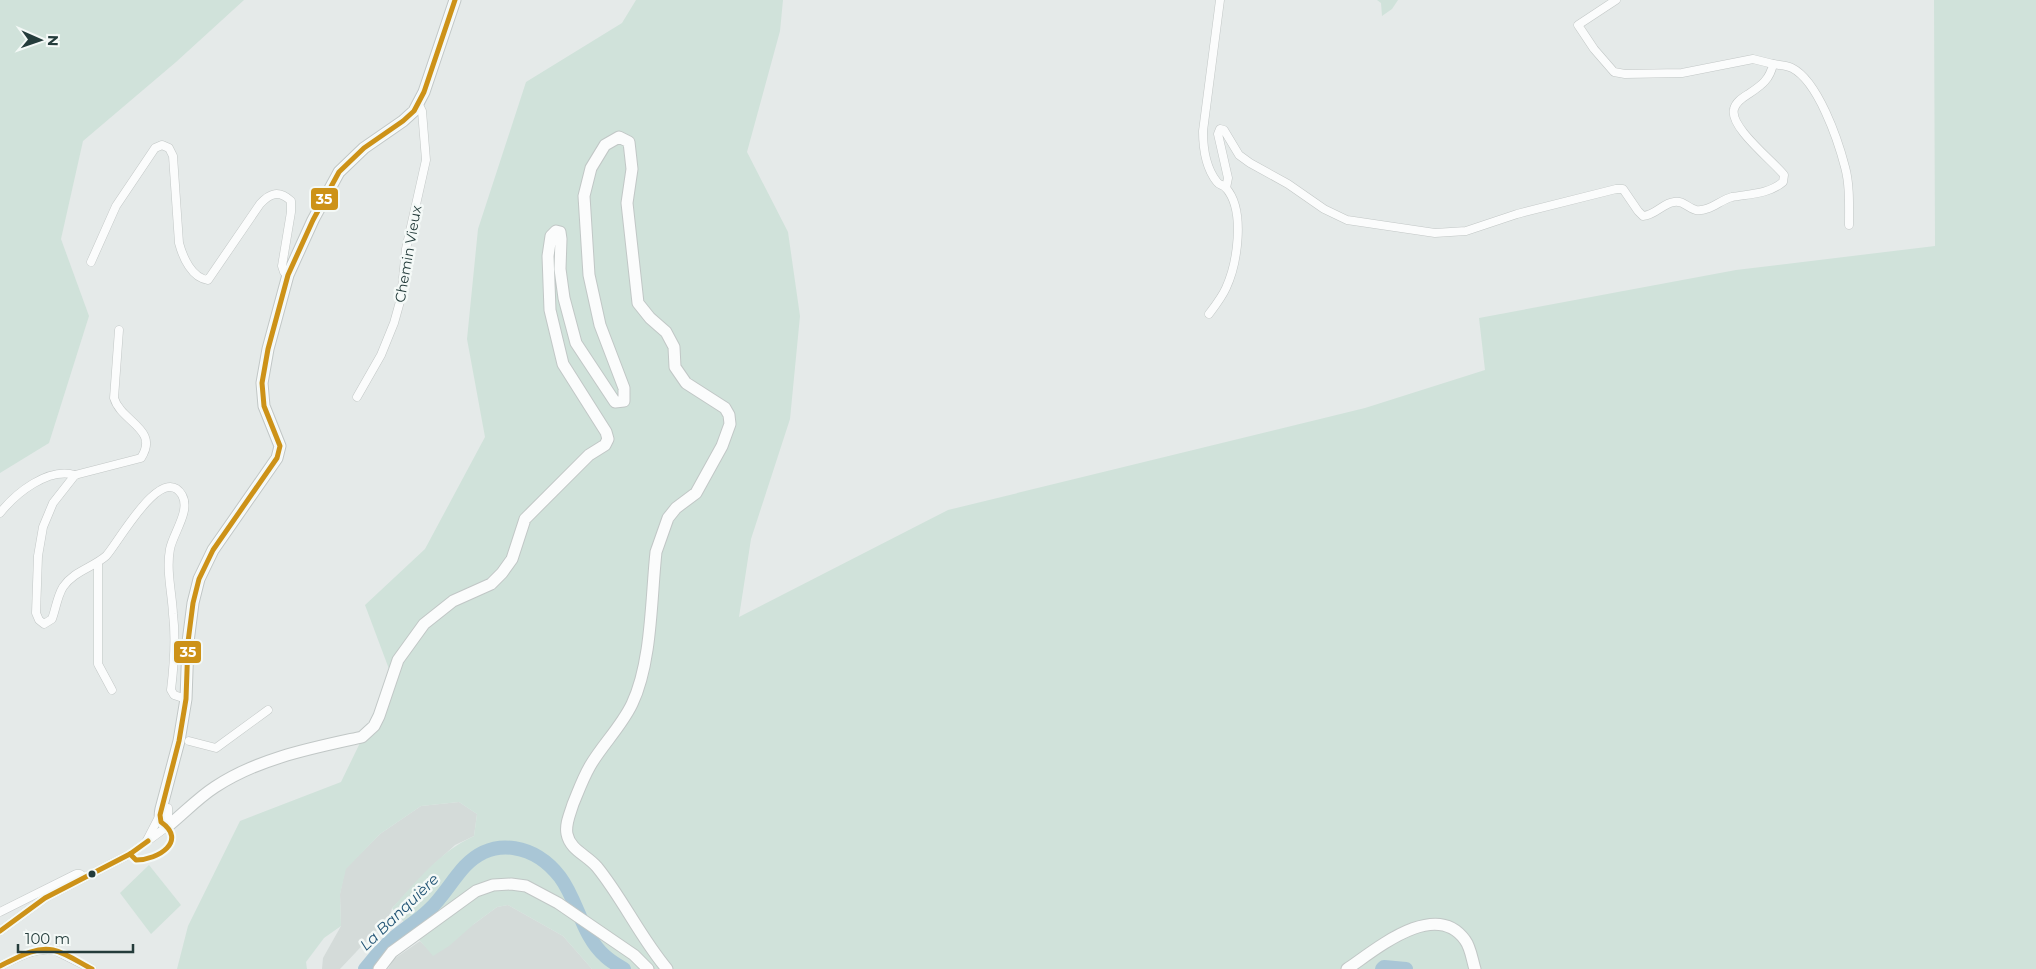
<svg xmlns="http://www.w3.org/2000/svg" width="2036" height="969" font-family="Montserrat,sans-serif">
<rect width="100%" height="100%" fill="#e5eae9"/>
<g fill="#d4dbd9">
<polygon points="459,802 477,814 474,836 455,845 433,865 392,908 390,916 340,969 322,969 323,958 341,926 340,894 345,869 380,834 421,806"/>
<polygon points="508,905 563,936 592,969 388,969 394,959 420,941 428,949 474,924 497,907"/>
</g>
<g fill="#d0e2da">
<polygon points="0,0 244,0 176,62 83,141 61,239 89,316 49,443 0,473"/>
<path d="M 636,0 L 783,0 L 780,31 L 747,152 L 788,232 L 800,316 L 790,419 L 751,539 L 739,617 L 948,510 L 1365,408 L 1485,370 L 1479,318 L 1736,270 L 1935,246 L 1934,0 L 2036,0 L 2036,969 L 592,969 L 563,936 L 508,905 L 497,907 L 474,924 L 449,946 L 433,956 L 392,908 C 418,880 439,852 474,836 L 477,814 L 459,802 L 421,806 L 380,834 L 346,869 L 340,894 L 341,926 L 324,938 L 306,962 L 307,969 L 177,969 L 188,926 L 240,821 L 341,782 L 392,677 L 365,605 L 425,549 L 485,437 L 467,339 L 478,229 L 526,82 L 622,23 Z"/>
<polygon points="1377,0 1398,0 1392,9 1382,16 1381,3"/>
<polygon points="149,865 181,905 151,934 120,893"/>
</g>
<g fill="none" stroke-linecap="round" stroke-linejoin="round">
<g stroke="#a9c6d6" stroke-width="14">
<path d="M 365,969 C 372,960 380,951 388,943 C 400,931 417,922 429,910 C 443,897 452,880 465,866 C 495,835 536,846 560,877 C 578,901 582,936 605,956 C 610,961 617,965 624,969"/>
<polyline points="1382,969 1384,967 1406,969"/>
</g>
<g stroke="#c2c7c6" stroke-width="9">
<g id="street">
<path d="M 1773,64 C 1779,65 1786,65 1792,68 C 1818,81 1838,140 1845,167 C 1850,185 1849,206 1849,225"/>
<path d="M 1226,188 L 1228,178 L 1218,134 L 1220,129 L 1224,130 L 1239,155 L 1250,163 L 1288,184 L 1324,209 L 1347,220 L 1435,233 L 1466,231 L 1517,214 L 1616,189 L 1623,189 L 1638,211 L 1643,216 C 1656,215 1663,203 1674,202 C 1684,200 1687,208 1696,210 C 1709,212 1720,200 1732,197 C 1749,194 1769,194 1783,182 L 1784,175 C 1773,161 1729,127 1734,109 C 1736,101 1744,97 1750,93 C 1762,85 1770,79 1773,64 L 1753,59 L 1682,73 L 1625,74 L 1614,72 L 1594,49 L 1578,25 L 1616,0"/>
<path d="M 91,262 L 116,206 L 155,148 L 162,145 L 169,148 L 173,156 L 179,243 C 183,258 192,278 208,280 L 260,204 C 270,193 279,190 291,201 L 291,212 L 282,266 L 284,272 L 288,275"/>
<path d="M 1209,314 C 1215,306 1222,297 1226,288 C 1237,264 1246,211 1226,188 C 1224,185 1219,185 1217,182 C 1205,167 1203,148 1203,131 L 1220,0"/>
<path d="M 119,330 L 114,398 C 121,422 160,429 141,458 L 75,475 L 53,503 L 43,527 L 38,556 L 36,613 L 39,620 L 44,624 L 52,619 C 56,608 57,597 63,587 C 74,571 92,568 106,556 C 117,545 162,461 182,495 C 191,511 173,533 170,549 C 166,570 172,593 173,614 C 176,638 174,665 171,690 L 174,695 L 186,699"/>
<polyline points="357,397 381,355 394,323 401,298 406,249 426,160 422,111 418,103"/>
<path d="M 0,513 C 16,493 48,467 75,475"/>
<polyline points="98,563 98,664 112,690"/>
<polyline points="189,741 216,748 268,710"/>
<polyline points="146,842 160,815"/>
<polyline points="0,912 76,874 80,874 84,877"/>
<polyline points="0,931 45,898 130,854 168,826 168,808"/>
<path d="M 0,966 C 17,958 35,947 54,950 L 92,969"/>
</g>
</g>
<g stroke="#c1c7c6" stroke-width="13">
<g id="secondary">
<path d="M 455,0 L 424,92 L 414,111 L 403,121 L 364,148 L 339,172 L 313,220 L 288,275 L 268,349 L 262,383 L 264,406 L 280,446 L 277,458 L 213,550 L 199,579 L 193,603 L 188,642 L 186,699 L 179,741 L 161,809 C 159,818 160,823 168,826 C 184,813 198,798 215,787 C 259,758 312,748 362,737 L 374,726 L 379,716 L 398,660 L 424,624 L 453,601 L 491,584 L 502,573 L 512,559 L 525,519 L 589,455 L 605,445 L 608,439 L 606,432 L 563,364 L 550,310 L 548,256 L 551,236 L 556,231 L 560,232 L 561,239 L 560,269 L 564,298 L 576,343 L 615,402 L 624,401 L 624,388 L 600,325 L 589,275 L 584,196 L 591,168 L 605,145 L 619,137 L 629,142 L 632,169 L 627,203 L 638,303 L 650,318 L 666,332 L 674,347 L 675,367 L 686,383 L 725,408 L 729,415 L 730,424 L 722,446 L 696,493 L 676,508 L 668,518 L 656,552 C 651,598 652,662 632,704 C 621,727 602,745 590,766 C 583,778 578,792 573,804 C 570,814 565,824 567,834 C 570,850 587,855 597,867 C 623,899 640,937 667,969"/>
<polyline points="379,969 392,952 476,891 493,885 511,884 526,886 558,903 634,955 648,969"/>
<path d="M 1347,969 C 1374,951 1435,898 1465,940 C 1471,948 1472,960 1475,969"/>
</g>
</g>
<use href="#street" stroke="#fbfcfc" stroke-width="8"/>
<use href="#secondary" stroke="#fbfcfc" stroke-width="11"/>
<g stroke="#f4f9f7" stroke-width="9">
<g id="bus-1">
<path d="M 130,854 L 136,860 C 158,860 188,841 161,822 L 160,815 L 179,741 L 186,699 L 188,642 L 193,603 L 199,579 L 213,550 L 277,458 L 280,446 L 264,406 L 262,383 L 268,349 L 288,275 L 313,220 L 339,172 L 364,148 L 403,121 L 414,111 L 424,92 L 455,0"/>
<polyline points="0,931 45,898 130,854 148,841"/>
<path d="M 0,966 C 15,959 35,946 53,950 C 66,953 80,963 92,969"/>
</g>
</g>
<use href="#bus-1" stroke="#cd9218" stroke-width="5"/>
</g>
<circle fill="#243c3b" stroke="#f4f9f7" stroke-width="2" cx="92" cy="874" r="4.5"/>
<g text-anchor="middle" dominant-baseline="central" stroke-width="5" stroke-linejoin="round" paint-order="stroke">
<g font-size="14" fill="#243c3b" stroke="#f4f9f7">
<text transform="translate(408 254) rotate(-80)">Chemin Vieux</text>
</g>
<g font-size="15" font-style="italic" fill="#225475" stroke="#f4f9f7">
<text transform="translate(399 912) rotate(-44)">La Banquière</text>
</g>
</g>
<g stroke="#f4f9f7" stroke-width="2">
<rect x="310" y="187" width="29" height="24" rx="5" fill="#cd9218"/>
<rect x="173" y="640" width="29" height="24" rx="5" fill="#cd9218"/>
</g>
<g font-size="14" text-anchor="middle" font-weight="bold" fill="#fff">
<text x="324" y="204">35</text>
<text x="188" y="657">35</text>
</g>
<g transform="translate(40 40) rotate(92)" stroke="#f4f9f7" stroke-width="4" paint-order="stroke">
<path d="M0-4L9 19L0 12L-9 19Z" fill="#243c3b"/>
<text y="-8" font-size="14" font-weight="bold" text-anchor="middle" fill="#243c3b">N</text>
</g>
<path d="M18 944v8h115v-8" fill="none" stroke="#243c3b" stroke-width="2.5"/>
<text x="25" y="944" font-size="15" fill="#243c3b" stroke="#f4f9f7" stroke-width="4" paint-order="stroke">100 m</text>
</svg>
